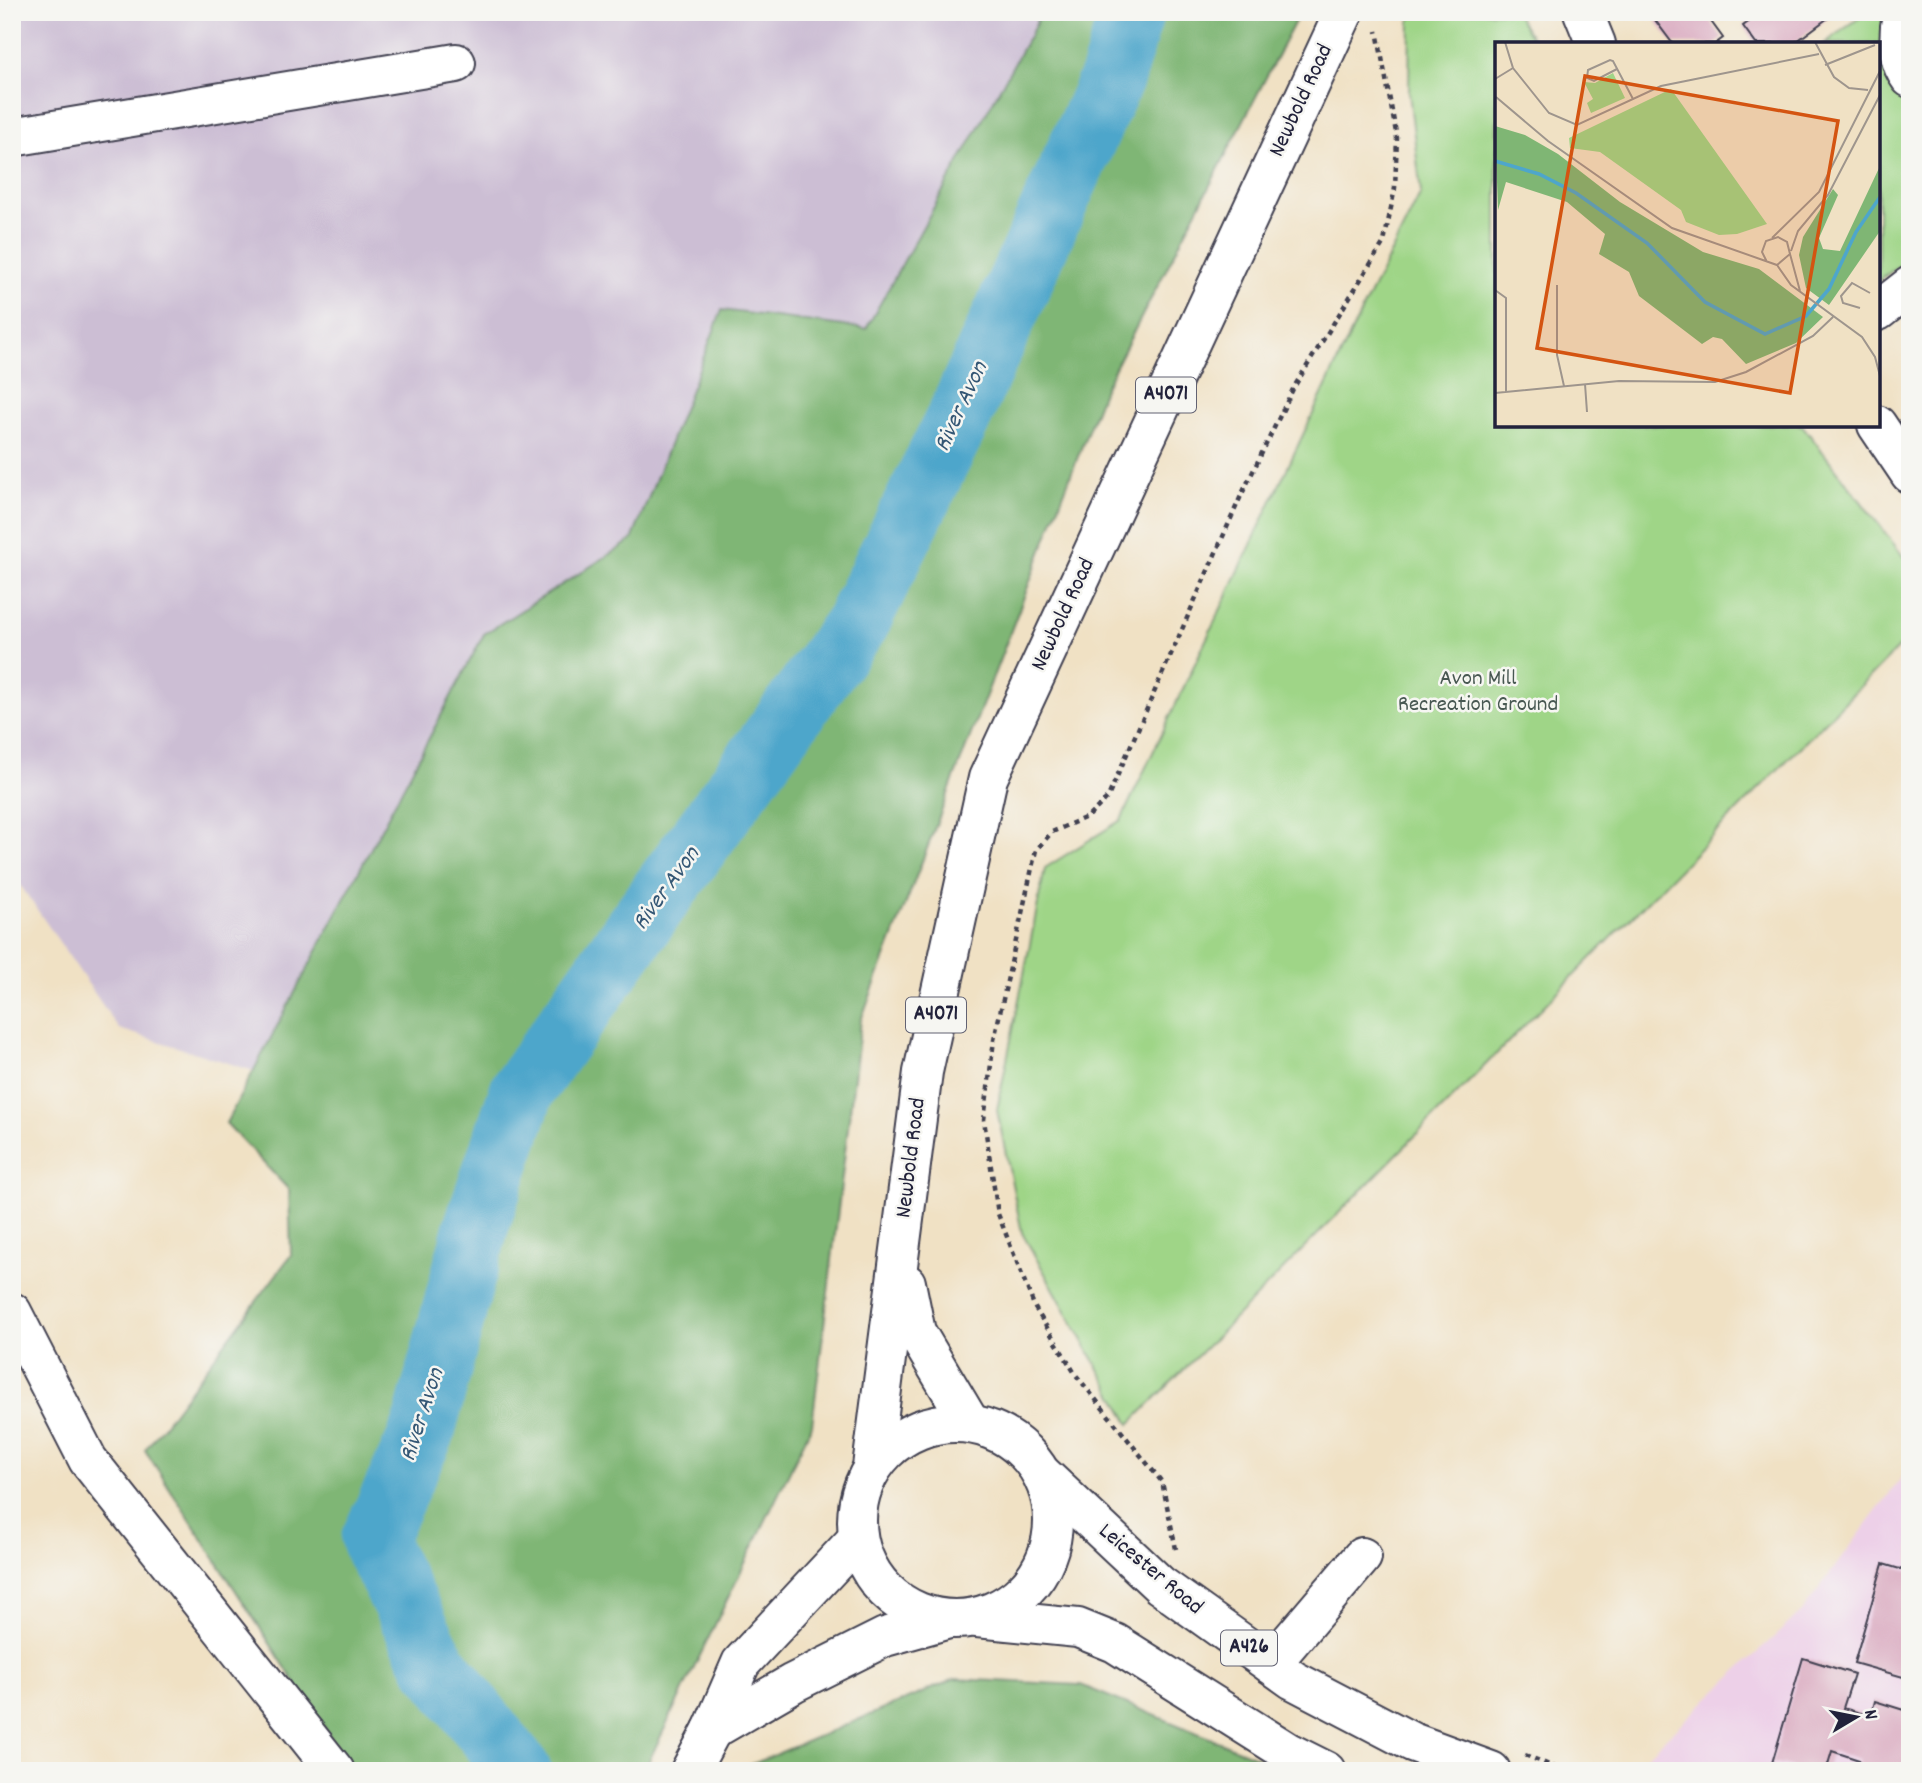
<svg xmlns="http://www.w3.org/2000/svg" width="1922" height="1783" font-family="Dekko,sans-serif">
<rect width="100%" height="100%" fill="#f6f6f2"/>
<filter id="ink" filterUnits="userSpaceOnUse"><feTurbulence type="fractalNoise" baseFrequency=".0143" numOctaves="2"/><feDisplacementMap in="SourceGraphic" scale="14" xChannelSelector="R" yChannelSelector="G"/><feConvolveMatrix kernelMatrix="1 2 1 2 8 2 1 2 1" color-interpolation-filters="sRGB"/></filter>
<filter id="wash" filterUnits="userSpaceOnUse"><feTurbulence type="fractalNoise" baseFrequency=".00686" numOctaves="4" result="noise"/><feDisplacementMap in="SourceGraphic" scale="28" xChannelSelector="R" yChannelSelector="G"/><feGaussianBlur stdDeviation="1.57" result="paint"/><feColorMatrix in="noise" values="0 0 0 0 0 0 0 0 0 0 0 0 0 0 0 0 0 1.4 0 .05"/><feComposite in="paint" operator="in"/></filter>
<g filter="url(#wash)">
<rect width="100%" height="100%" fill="#f0e1c4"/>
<polygon fill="#edd0e8" points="1910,1466 1910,1771 1630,1771 1803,1610"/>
<polygon fill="#ccbed4" points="12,12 1038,12 1036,24 866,330 722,310 632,540 484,634 254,1071 119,1029 12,873"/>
<g fill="#9fd587" stroke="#607c61" stroke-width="2">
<polygon points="1410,12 1515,12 1536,44 1497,44 1497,425 1802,425 1910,565 1910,636 1130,1424 1022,1233 997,1110 1045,868 1121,820 1361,312 1421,193 1409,93"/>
<polygon points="1867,12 1883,12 1889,76 1910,104 1910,258 1878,281 1878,44 1824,44"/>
</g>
<g fill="#7fb674" stroke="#506c58" stroke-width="2">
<polygon points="1038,12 1300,12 1104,389 861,1020 812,1425 644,1771 357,1771 347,1763 145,1450 291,1255 289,1190 226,1123 484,634 632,540 722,310 866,329 1036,24"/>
<polygon points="955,1679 1081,1685 1290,1771 736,1771"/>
</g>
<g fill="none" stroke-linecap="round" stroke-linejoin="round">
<polyline stroke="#4ea6cb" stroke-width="65" points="519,1771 435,1664 373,1540 423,1431 476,1227 522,1091 634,932 857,623 959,417 1112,77 1132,12"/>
</g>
<g id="blocks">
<g fill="#daabc1">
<polygon points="1649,12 1704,12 1723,38 1715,44 1673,44"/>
<polygon points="1762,12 1836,12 1793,44 1756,44 1743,26"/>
<polygon points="1883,1564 1910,1572 1910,1679 1854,1663"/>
<polygon points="1803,1658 1854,1674 1843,1708 1871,1716 1875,1701 1910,1712 1910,1756 1905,1771 1856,1771 1859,1760 1832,1751 1826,1771 1806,1771 1772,1763"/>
</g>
</g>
</g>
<g filter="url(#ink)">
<use href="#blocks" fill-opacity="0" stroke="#413f50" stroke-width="2"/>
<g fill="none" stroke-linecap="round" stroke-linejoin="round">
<g stroke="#413f50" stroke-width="42">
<g id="minor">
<polyline points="1583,12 1596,44"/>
<path d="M 1910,18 L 1900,26 C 1899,47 1897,60 1910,78"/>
<polyline points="12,137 456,63"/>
<polyline points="1878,311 1910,286"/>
<polyline points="1877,425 1910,474"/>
<polyline points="12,1312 88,1460 335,1771"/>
<polyline points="1271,1664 1362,1557"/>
</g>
</g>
<g stroke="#413f50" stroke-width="42">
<g id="highway">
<polyline points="906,1283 916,1332 970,1423"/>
<circle cx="955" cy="1521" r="98"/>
<polyline points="872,1467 923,1072 988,778 1344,12"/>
<polyline points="1042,1474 1160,1585 1293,1680 1412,1742 1491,1771"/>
<polyline points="977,1618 1078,1628 1115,1643 1288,1752 1326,1771"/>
<polyline points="712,1730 793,1683 885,1637 949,1619"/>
<polyline points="690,1771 712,1730 741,1663 858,1538"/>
</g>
</g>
<g stroke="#413f50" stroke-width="4.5" stroke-dasharray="5 5" stroke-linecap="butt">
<polyline points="1176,1549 1162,1482 1076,1375 1035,1308 998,1214 984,1120 994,1040 1036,850 1052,832 1089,816 1108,797 1240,498 1294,387 1384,242 1395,188 1397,138 1377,31"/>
<polyline points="1525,1755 1564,1771"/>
</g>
<use href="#minor" stroke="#fff" stroke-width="38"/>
<use href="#highway" stroke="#fff" stroke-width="38"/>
</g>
</g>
<g text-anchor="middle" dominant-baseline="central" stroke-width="5" stroke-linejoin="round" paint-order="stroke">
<g fill="#f6f6f2" stroke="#626272" stroke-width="2">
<rect x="1136" y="377.5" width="60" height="35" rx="5"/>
<rect x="906" y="997.5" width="60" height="35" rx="5"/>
<rect x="1221" y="1630.5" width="56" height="35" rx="5"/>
</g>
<g font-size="21" font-weight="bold" fill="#22223b">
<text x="1166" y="395">A4071</text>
<text x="936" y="1015">A4071</text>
<text x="1249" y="1648">A426</text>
</g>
<g font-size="23" fill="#22223b" stroke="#f6f6f2">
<text transform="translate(1302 101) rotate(-65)">Newbold Road</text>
<text transform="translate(1064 615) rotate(-65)">Newbold Road</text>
<text transform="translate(912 1158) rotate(-83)">Newbold Road</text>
<text transform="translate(1150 1570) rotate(40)">Leicester Road</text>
</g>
<g font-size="23" fill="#485852" stroke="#f6f6f2">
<text x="1478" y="679">Avon Mill<tspan x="1478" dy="26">Recreation Ground</tspan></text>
</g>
<g font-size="24" font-style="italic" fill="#345775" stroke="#f6f6f2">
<text transform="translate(962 407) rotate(-65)">River Avon</text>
<text transform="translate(667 889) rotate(-54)">River Avon</text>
<text transform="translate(423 1415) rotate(-72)">River Avon</text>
</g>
</g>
<g transform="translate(1495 42)">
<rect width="385" height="385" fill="#f0e1c4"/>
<path d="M 118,31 L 130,56 L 96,71 L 92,61 L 98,57 L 89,40 L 100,41 ZM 176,47 L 272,182 L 242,192 L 224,193 L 191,180 L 186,168 L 105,110 L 75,106 L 74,96 Z" fill="#9fd587"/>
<path d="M 0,84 L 30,93 L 63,112 L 125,160 L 208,210 L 264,227 L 328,275 L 301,301 L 251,322 L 227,297 L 218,295 L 207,302 L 144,254 L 134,230 L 104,212 L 110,192 L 72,160 L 11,140 L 3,168 ZM 385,124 L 385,189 L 334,263 L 311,246 L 304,213 L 308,195 L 338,147 L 343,153 L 324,196 L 328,207 L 345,209 Z" fill="#7fb674"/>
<path fill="none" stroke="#4ea6cb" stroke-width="3.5" d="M 0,119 L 44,132 L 81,151 L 152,201 L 210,260 L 270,292 L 311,274 L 334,247 L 361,190 L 385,155"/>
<path fill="none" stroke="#9e958d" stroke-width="2" d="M 10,0 L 18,26 L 54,71 L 82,83 L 166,44 L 324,12M 320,0 L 339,35 L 354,46 L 373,48M 330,23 L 380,3M 122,27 L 99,39 L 92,36 L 93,28 L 115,18 L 118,19 L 138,57M 0,37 L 18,26M 1,55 L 53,99 L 177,186 L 282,223 L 295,212 L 292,200 L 283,195 L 271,199 L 267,210 L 272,220M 277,196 L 324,150 L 385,29M 296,209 L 303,189 L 333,153 L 385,53M 295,212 L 305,249M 282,223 L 296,243 L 367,295 L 380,315 L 385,334M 62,243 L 62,313 L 69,344M 0,248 L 11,256 L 11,350M 365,266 L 348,261 L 346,254 L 357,241 L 375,251M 90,342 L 92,370M 0,351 L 124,339 L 220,340 L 251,330 L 318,294 L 338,275"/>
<path fill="#d45411" fill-opacity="0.15" stroke="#d45411" stroke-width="3.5" d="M 90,34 L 343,79 L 295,351 L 42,306 Z"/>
<rect width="385" height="385" fill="none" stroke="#22223b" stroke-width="3.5"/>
</g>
<rect width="1922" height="1783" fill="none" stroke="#f6f6f2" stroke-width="42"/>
<g transform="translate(1856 1717) rotate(80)" stroke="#f6f6f2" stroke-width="5" paint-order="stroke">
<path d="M0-5L12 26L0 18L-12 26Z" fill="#22223b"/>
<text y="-10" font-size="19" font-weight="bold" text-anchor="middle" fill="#22223b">N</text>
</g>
</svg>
